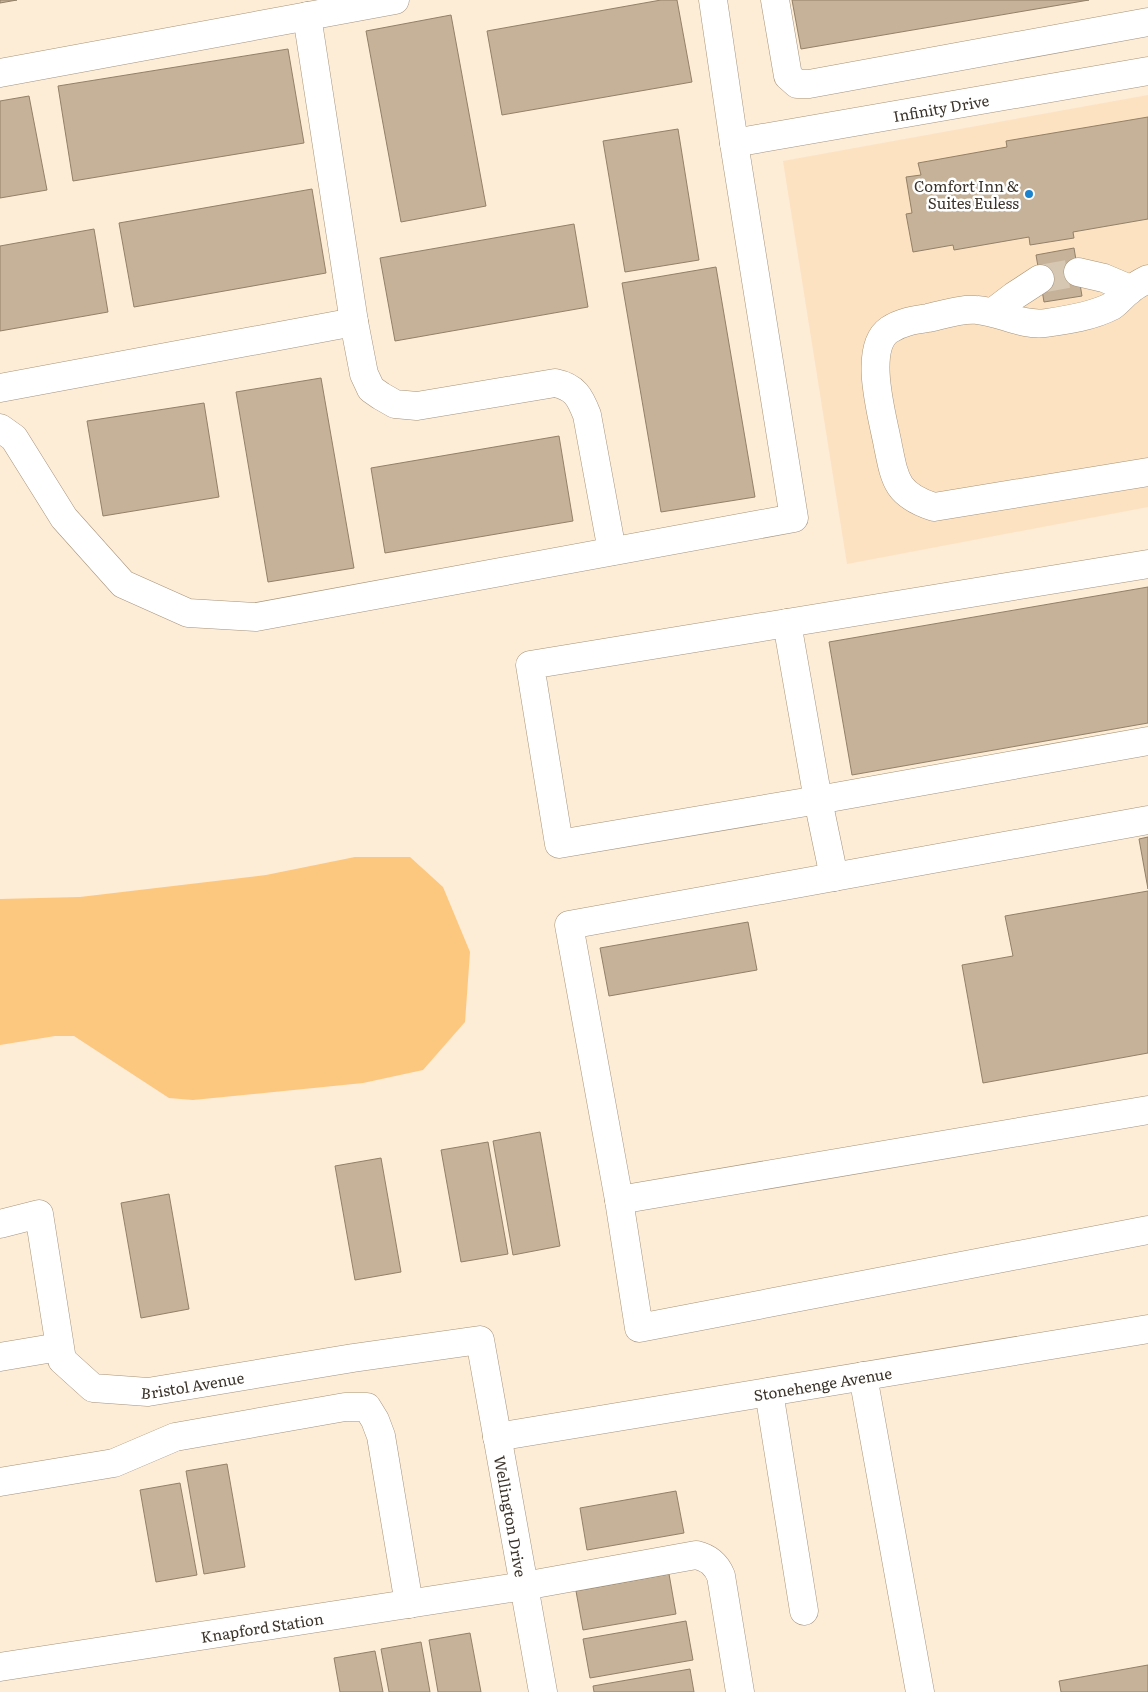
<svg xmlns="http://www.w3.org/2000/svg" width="1148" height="1692" font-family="Literata,serif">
<rect width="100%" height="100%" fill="#fdecd6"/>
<polygon fill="#fce2c1" points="1148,95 1148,507 847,564 783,161"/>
<polygon fill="#fcc77f" points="355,857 410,857 443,887 470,952 465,1022 423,1070 363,1083 193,1100 169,1098 74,1036 55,1036 0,1045 0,899 80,897 266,875"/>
<g fill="#c6b298" stroke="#938068">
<polygon points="0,0 17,0 0,3"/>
<polygon points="661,0 677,0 692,82 502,115 487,31"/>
<polygon points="792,0 1089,0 801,49"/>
<polygon points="451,15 486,206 401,222 366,31"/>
<polygon points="288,49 304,143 73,181 58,86"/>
<polygon points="29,96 47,190 0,198 0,101"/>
<polygon points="1148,117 1148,219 1073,232 1074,238 1030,245 1029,237 954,250 953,245 913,252 906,214 912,213 906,177 921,175 918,163 1007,147 1006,141"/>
<polygon points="678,129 699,260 625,272 603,141"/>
<polygon points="312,189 326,273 134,307 119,223"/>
<polygon points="574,224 588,307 395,341 380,258"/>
<polygon points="94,229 108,312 0,331 0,246"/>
<polygon points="1074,248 1082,296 1044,302 1036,255"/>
<polygon points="716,267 755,497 661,512 622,283"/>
<polygon points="321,378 354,568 268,582 236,392"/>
<polygon points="204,403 219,497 103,516 87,421"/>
<polygon points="559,436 573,521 385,553 371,468"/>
<polygon points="1148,587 1148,723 852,775 829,642"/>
<polygon points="1148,837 1148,889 1139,839"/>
<polygon points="1148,891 1148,1053 983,1083 962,965 1013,956 1005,916"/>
<polygon points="748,922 757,970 609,996 600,948"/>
<polygon points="540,1132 560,1246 513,1255 493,1141"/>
<polygon points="488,1142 508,1254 461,1262 441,1150"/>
<polygon points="381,1158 401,1272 355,1280 335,1166"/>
<polygon points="169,1194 189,1309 141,1318 121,1203"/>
<polygon points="227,1464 245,1567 204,1574 186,1471"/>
<polygon points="180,1483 197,1575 156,1582 140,1490"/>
<polygon points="676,1491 684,1533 587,1550 580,1508"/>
<polygon points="669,1574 676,1614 583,1630 576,1591"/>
<polygon points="686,1621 693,1660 590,1678 583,1639"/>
<polygon points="470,1633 481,1692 438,1692 429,1640"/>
<polygon points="421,1642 430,1692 389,1692 381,1649"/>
<polygon points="375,1651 383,1692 340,1692 334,1658"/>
<polygon points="1148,1665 1148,1692 1061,1692 1059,1681"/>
<polygon points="690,1669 694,1692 594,1692 593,1686"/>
</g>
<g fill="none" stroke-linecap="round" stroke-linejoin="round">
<polyline stroke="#d6c7b3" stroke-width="28" stroke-dasharray="28 14" stroke-linecap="butt" points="1040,279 1078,272"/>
<g stroke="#a6937a" stroke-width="29">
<g id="minor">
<polyline points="775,0 788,76 797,84 809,84 1148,22"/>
<path d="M 307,16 L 354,322 L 364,374 L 371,389 L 381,396 L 395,404 L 417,406 L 555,383 C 575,387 580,397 587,415 L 612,551"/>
<polyline points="0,73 395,0"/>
<path id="s1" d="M 734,143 L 1148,71"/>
<polyline points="1078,272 1104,278 1130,289"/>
<path d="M 1148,279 C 1142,282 1134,286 1129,291 C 1123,295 1118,302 1112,306 C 1093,316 1068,320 1046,323 C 1020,326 1002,312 977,310 C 963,308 942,315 928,318 C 914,320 901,322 889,330 C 862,349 883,418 888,446 C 895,481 897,495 934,507 L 1148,472"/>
<polyline points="993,312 1014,296 1040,279"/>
<polyline points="0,388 354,322"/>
<polyline points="0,428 14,438 64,518 123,584 188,613 256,617 794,518 734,143 713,0"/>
<polyline points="1148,564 530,665 559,844 818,800 1148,741"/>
<polyline points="787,623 818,800 834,877"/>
<polyline points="1148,1110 619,1200 639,1328 1148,1230"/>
<polyline points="619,1200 569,925 1148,820"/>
<path id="s2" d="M 0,1224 L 39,1214 L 62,1360 L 93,1388 L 148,1392 L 353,1358 L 480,1340 L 543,1692"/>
<polyline points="0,1357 59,1347"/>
<polyline points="863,1376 920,1692"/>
<polyline points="769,1392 804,1611"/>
<path id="s3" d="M 497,1437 L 1148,1329"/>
<polyline points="0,1482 114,1463 175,1437 345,1407 367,1407 375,1420 381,1436 409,1604"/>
<path id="s4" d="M 0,1667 L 524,1586 L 696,1555 C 709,1558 716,1564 721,1576 L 740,1692"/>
</g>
</g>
<use href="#minor" stroke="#fff" stroke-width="28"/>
</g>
<circle fill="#1b82cd" stroke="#fff" stroke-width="2" cx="1029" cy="194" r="5"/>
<g text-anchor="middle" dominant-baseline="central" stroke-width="5" stroke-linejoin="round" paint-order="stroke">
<g font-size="15" fill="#3b3329" stroke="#fff">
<text stroke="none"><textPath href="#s1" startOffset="210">Infinity Drive</textPath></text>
<text stroke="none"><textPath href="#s2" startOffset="330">Bristol Avenue</textPath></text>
<text stroke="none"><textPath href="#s3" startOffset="330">Stonehenge Avenue</textPath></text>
<text stroke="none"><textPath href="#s2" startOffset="800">Wellington Drive</textPath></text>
<text stroke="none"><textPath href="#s4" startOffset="265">Knapford Station</textPath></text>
</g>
<g font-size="15" fill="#3b3329" stroke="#fff" text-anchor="end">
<text x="1019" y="185">Comfort Inn &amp;<tspan x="1019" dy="17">Suites Euless</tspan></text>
</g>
</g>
</svg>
